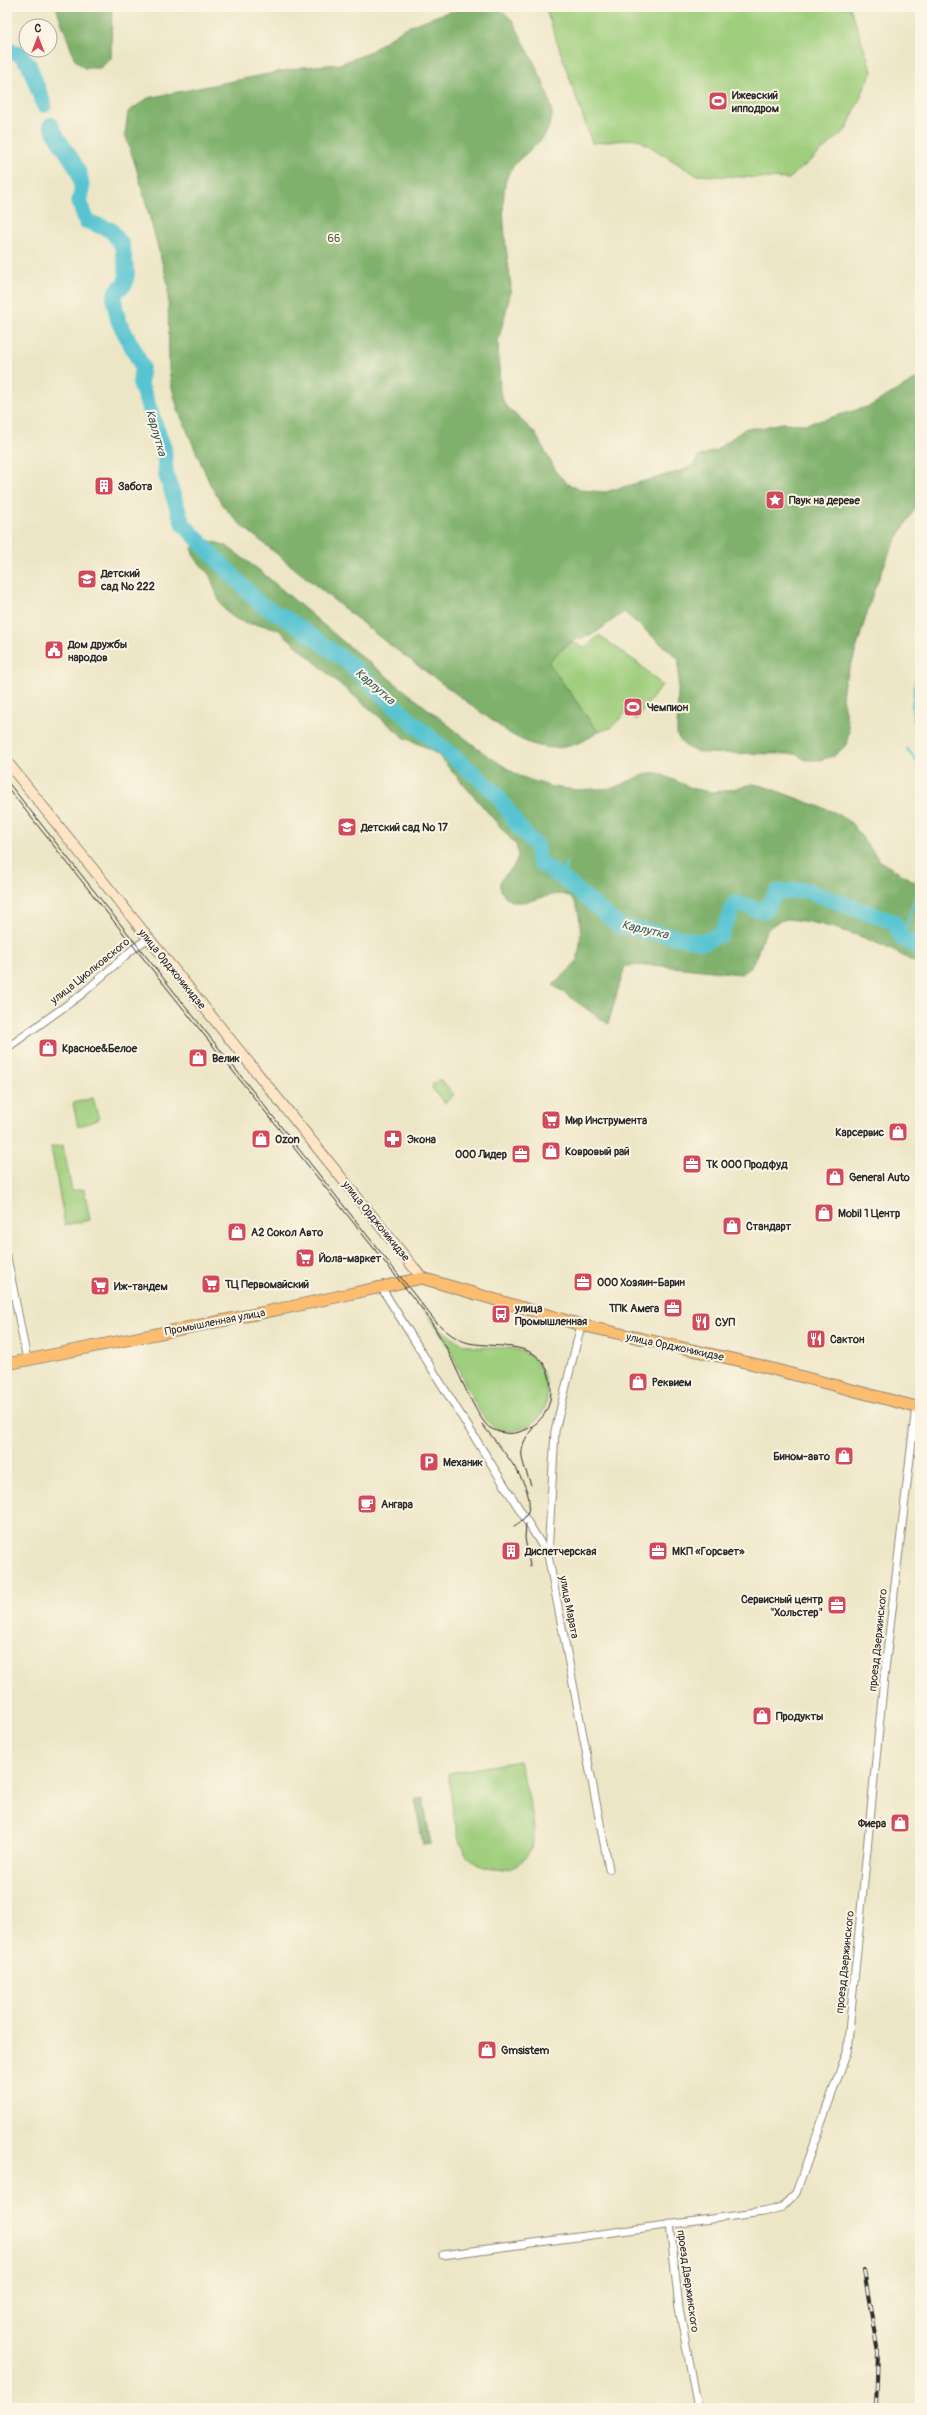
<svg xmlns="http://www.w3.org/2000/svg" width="927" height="2415" font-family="Pangolin,sans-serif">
<rect width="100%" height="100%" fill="#fcf5e5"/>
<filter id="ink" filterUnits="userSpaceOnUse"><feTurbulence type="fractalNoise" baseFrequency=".025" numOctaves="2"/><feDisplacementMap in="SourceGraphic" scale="8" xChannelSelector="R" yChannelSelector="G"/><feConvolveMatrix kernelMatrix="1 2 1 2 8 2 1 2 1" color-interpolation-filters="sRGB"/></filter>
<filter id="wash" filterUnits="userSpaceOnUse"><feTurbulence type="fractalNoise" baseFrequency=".012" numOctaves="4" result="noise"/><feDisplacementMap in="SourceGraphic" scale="16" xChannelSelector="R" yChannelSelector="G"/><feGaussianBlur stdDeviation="0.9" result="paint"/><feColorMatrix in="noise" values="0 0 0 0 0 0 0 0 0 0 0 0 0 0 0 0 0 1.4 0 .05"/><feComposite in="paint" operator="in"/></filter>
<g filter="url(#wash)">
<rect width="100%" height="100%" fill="#ede6c6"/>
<g fill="#9fce7d" stroke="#657c54">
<polygon points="545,7 850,7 872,71 846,130 789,179 696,175 638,139 592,143"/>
<polygon points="599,635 639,664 662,685 636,720 626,713 610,728 598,732 548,662 570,642 586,647"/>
<polygon points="440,1079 454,1095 444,1103 432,1088 433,1084"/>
<polygon points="93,1098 99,1119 78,1127 73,1103"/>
<polygon points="63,1145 72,1191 84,1189 90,1220 65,1225 51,1147"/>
<path d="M 418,1302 C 432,1319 445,1338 467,1345 C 479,1349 494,1347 507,1348 C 534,1349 548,1373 547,1398 C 547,1406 540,1419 533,1423 C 519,1432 501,1435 488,1422 C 470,1403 458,1362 444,1339 C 436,1326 427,1314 418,1302 Z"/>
<path d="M 519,1761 C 524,1783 535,1814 534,1836 C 531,1874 483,1880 464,1851 C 453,1832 452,1795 448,1773 Z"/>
</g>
<g fill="#7fb16c" stroke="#556e4c">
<polygon points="56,7 112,7 111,59 100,68 84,68 75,60"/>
<path d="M 489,7 C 500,8 506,14 513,21 C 524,44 551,90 552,114 C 552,122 548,130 544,136 C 533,151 514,159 507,177 C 498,203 508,258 511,286 L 509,300 L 498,341 L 500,392 L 505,405 L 535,433 L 557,473 L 568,484 L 581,490 L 605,492 L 684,470 L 693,465 L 698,457 L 716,450 L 746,428 L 760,428 L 782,423 L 805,424 L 819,421 L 870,406 L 920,377 L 920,500 L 892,547 L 874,590 L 852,663 L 844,682 L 842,698 L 849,730 L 846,745 L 834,756 L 820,760 L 806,760 L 795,754 L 703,753 C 690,750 683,747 677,735 L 679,659 L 624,612 L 595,633 L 570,642 L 548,662 L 598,732 C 567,754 541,752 509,733 L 382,639 L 241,525 L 224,507 L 211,486 L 178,410 L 172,388 L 169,369 L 168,284 L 136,167 L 125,134 L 128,112 L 148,98 L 303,67 L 340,64 L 368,53 L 403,29 L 417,23 L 448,12 Z"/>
<path d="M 206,540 L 225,545 L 259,570 L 347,645 L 485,754 L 519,776 L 552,787 L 576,790 L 613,788 L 648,773 L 658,773 L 694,789 L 711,792 L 725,791 L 753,784 L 766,787 L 834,812 L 851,823 L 881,862 L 920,885 L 920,966 C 883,942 831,923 787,919 C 751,926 766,964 741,974 L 654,965 L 625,966 L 608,1024 L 553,985 C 560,978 569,971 575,963 C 583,952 583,904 570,897 C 550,885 517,918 502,892 C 491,873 526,872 516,845 L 439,756 L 428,748 L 405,738 L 335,680 L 279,630 C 264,622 248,628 233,617 C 218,607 217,593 211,578 C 207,567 174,547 206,540 Z"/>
<polygon points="423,1798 431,1844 423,1845 415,1799"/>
</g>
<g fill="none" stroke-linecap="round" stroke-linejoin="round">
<g stroke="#58c4d1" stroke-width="2.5">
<polyline points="915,729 912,706 920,653"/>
<polyline points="907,749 920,765"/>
<polyline points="565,880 566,862"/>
<polyline points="902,938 918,890"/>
</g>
<g stroke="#58c4d1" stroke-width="16">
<polyline points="7,50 20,54 29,65 44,105"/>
<path d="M 51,125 C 60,149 91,172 79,201 L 86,221 L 111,230 L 122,245 L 127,274 L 125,284 L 116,291 L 114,300 L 118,320 L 142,366 L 140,383 L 164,449 L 166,475 L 183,524 L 260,604 L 292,622 L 346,661 L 419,728 L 480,779 L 498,796 L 518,826 L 536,846 L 539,862 L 565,880 L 619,926 L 704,942 L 721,934 L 735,903 L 764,911 L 777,892 L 805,890 L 894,922 L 902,938 L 920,948"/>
</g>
</g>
</g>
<g filter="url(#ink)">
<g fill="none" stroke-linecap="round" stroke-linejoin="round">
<g stroke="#8c8878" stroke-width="9">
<g id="minor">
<polyline points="7,1048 82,994 133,949 147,939"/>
<polyline points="7,1257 27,1360"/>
<polyline points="381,1287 548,1555"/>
<polyline points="581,1325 555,1431 548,1555 609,1869"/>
<polyline points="670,2224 679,2308 698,2408"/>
<polyline points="443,2255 763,2212 782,2207 796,2193 847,2052 884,1678 916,1407"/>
</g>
</g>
<g stroke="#8c8878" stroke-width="12">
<polyline id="secondary" points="7,762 422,1278"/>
</g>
<g stroke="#8c8878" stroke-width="13">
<polyline id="primary" points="7,1364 295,1306 422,1278 581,1325 750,1363 920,1408"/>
</g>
<use href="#minor" stroke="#fff" stroke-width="7"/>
<use href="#secondary" stroke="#fee5c5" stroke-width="10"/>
<use href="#primary" stroke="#fcbd6f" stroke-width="11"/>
<g stroke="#2b2b2b" stroke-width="1">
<path d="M 7,781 L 436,1322 C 446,1331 456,1340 469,1343 C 499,1349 542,1338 550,1380 C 552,1391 551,1403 545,1413 C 540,1422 530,1429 519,1432 C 510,1435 499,1433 490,1428 C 477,1420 454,1362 445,1345 C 439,1335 433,1325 426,1314 L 7,787"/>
<path d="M 482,1424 C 496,1443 545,1495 524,1518 C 522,1521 518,1524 514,1526"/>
<path d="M 531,1485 C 523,1461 514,1451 533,1428"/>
<polyline points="526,1524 525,1538 530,1566"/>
</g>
<g stroke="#2b2b2b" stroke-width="4">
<polyline id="rail" points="864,2271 878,2353 876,2408"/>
</g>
<use href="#rail" stroke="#fcf5e5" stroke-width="2.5" stroke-dasharray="8" stroke-linecap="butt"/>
</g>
</g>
<defs>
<g id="stadium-square" transform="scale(1)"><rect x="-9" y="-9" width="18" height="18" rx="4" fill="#d1495b" stroke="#fcf5e5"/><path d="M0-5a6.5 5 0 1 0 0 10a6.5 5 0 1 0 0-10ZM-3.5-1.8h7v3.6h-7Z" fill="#fff"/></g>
<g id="building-square" transform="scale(1)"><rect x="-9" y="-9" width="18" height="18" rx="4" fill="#d1495b" stroke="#fcf5e5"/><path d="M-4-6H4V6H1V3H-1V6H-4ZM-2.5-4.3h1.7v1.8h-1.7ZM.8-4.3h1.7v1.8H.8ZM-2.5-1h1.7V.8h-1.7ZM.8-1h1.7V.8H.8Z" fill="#fff"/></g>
<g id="sight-square" transform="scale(1)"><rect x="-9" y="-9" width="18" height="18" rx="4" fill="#d1495b" stroke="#fcf5e5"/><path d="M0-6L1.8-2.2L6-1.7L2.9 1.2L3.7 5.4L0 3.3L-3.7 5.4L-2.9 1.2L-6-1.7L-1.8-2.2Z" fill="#fff"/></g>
<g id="school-square" transform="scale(1)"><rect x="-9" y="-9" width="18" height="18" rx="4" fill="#d1495b" stroke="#fcf5e5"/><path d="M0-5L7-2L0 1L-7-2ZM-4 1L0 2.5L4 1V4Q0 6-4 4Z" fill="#fff"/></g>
<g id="civic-square" transform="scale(1)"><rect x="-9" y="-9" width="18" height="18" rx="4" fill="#d1495b" stroke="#fcf5e5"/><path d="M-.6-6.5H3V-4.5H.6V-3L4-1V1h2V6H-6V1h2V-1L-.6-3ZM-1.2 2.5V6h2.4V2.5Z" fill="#fff"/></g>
<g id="shop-square" transform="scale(1)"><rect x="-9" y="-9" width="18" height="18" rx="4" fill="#d1495b" stroke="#fcf5e5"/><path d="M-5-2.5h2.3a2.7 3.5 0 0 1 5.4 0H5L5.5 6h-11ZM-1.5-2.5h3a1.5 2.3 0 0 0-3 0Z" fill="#fff"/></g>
<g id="supermarket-square" transform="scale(1)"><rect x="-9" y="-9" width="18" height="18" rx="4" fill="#d1495b" stroke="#fcf5e5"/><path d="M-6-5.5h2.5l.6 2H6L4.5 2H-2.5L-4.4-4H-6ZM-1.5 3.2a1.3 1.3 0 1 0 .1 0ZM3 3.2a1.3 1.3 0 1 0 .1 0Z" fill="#fff"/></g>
<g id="pharmacy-square" transform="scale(1)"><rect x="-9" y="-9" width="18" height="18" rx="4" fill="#d1495b" stroke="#fcf5e5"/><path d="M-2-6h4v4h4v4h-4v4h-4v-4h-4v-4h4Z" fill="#fff"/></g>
<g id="office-square" transform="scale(1)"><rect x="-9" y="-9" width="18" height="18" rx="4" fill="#d1495b" stroke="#fcf5e5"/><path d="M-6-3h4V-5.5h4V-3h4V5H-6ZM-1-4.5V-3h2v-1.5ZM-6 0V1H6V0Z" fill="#fff"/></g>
<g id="bus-square" transform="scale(1)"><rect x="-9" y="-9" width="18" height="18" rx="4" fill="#d1495b" stroke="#fcf5e5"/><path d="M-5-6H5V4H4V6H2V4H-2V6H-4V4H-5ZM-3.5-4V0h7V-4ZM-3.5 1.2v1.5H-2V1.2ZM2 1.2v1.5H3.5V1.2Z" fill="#fff"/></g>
<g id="restaurant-square" transform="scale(1)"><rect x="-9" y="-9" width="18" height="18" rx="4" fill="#d1495b" stroke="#fcf5e5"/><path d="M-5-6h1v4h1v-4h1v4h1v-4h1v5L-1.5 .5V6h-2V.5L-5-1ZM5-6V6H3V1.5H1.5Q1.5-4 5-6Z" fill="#fff"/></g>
<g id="parking-square" transform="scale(1)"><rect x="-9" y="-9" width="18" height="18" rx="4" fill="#d1495b" stroke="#fcf5e5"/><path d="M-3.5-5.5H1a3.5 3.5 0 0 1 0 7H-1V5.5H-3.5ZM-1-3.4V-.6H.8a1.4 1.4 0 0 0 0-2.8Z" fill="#fff"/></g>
<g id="cafe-square" transform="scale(1)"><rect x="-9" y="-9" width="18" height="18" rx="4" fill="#d1495b" stroke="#fcf5e5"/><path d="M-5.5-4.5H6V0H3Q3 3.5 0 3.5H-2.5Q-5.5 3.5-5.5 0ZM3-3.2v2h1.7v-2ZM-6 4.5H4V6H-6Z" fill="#fff"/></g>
</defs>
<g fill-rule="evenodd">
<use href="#stadium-square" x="718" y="101"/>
<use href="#building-square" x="104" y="486"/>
<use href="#sight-square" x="775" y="500"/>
<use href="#school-square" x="87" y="579"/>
<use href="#civic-square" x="54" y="650"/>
<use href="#stadium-square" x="633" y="707"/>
<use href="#school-square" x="347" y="827"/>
<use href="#shop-square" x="48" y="1048"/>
<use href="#shop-square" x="198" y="1058"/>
<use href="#supermarket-square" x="551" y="1120"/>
<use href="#shop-square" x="898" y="1132"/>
<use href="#shop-square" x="261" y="1139"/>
<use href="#pharmacy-square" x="393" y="1139"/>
<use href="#shop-square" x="551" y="1151"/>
<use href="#office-square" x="521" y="1154"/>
<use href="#office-square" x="692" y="1164"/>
<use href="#shop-square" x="835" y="1177"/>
<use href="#shop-square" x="824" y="1213"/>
<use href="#shop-square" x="732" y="1226"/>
<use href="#shop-square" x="237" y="1232"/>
<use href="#supermarket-square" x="305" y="1258"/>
<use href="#office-square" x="583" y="1282"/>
<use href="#supermarket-square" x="211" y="1284"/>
<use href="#supermarket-square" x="100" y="1286"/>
<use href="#office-square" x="673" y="1308"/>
<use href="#bus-square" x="501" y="1314"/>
<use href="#restaurant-square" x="701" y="1322"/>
<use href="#restaurant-square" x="816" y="1339"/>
<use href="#shop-square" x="638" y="1382"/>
<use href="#shop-square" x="844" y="1456"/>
<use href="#parking-square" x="429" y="1462"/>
<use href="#cafe-square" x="367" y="1504"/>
<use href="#building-square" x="511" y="1551"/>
<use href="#office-square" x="658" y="1551"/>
<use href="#office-square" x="837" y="1605"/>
<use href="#shop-square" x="762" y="1716"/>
<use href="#shop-square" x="900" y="1823"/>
<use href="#shop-square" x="487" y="2050"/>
</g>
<g text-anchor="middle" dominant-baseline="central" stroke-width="4" stroke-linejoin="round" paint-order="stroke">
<g font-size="11" font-weight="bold" fill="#2b2b2b" stroke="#fcf5e5" text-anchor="start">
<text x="732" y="95">Ижевский<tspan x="732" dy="13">ипподром</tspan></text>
<text x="118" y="486">Забота</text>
<text x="789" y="500">Паук на дереве</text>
<text x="101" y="573">Детский<tspan x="101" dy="13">сад № 222</tspan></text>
<text x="68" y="644">Дом дружбы<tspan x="68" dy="13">народов</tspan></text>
<text x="647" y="707">Чемпион</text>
<text x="361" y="827">Детский сад № 17</text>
<text x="62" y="1048">Красное&amp;Белое</text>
<text x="212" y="1058">Велик</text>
<text x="565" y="1120">Мир Инструмента</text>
<text x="884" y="1132" text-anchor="end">Карсервис</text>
<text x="275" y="1139">Ozon</text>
<text x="407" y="1139">Экона</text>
<text x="565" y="1151">Ковровый рай</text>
<text x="507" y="1154" text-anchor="end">ООО Лидер</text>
<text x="706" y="1164">ТК ООО Продфуд</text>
<text x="849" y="1177">General Auto</text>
<text x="838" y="1213">Mobil 1 Центр</text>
<text x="746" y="1226">Стандарт</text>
<text x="251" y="1232">А2 Сокол Авто</text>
<text x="319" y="1258">Йола-маркет</text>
<text x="597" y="1282">ООО Хозяин-Барин</text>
<text x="225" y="1284">ТЦ Первомайский</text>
<text x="114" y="1286">Иж-тандем</text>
<text x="515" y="1308">улица<tspan x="515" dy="13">Промышленная</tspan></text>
<text x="659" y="1308" text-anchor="end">ТПК Амега</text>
<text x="715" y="1322">СУП</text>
<text x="830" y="1339">Сактон</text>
<text x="652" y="1382">Реквием</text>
<text x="830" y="1456" text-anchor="end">Бином-авто</text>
<text x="443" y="1462">Механик</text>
<text x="381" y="1504">Ангара</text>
<text x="525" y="1551">Диспетчерская</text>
<text x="672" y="1551">МКП «Горсвет»</text>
<text x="823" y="1599" text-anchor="end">Сервисный центр<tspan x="823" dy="13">"Хольстер"</tspan></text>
<text x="776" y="1716">Продукты</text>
<text x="886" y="1823" text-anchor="end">Фиера</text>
<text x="501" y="2050">Gmsistem</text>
</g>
<g font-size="11" fill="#4e5c44" stroke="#fcf5e5">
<text x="334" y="238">66</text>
</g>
<g font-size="11" fill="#2b2b2b" stroke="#fcf5e5">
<text transform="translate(172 969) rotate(51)">улица Орджоникидзе</text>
<text transform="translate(90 971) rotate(-39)">улица Циолковского</text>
<text transform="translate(376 1221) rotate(51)">улица Орджоникидзе</text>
<text transform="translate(215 1322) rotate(-11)">Промышленная улица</text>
<text transform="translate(675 1347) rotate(12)">улица Орджоникидзе</text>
<text transform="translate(569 1607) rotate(79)">улица Марата</text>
<text transform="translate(878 1640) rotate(-84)">проезд Дзержинского</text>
<text transform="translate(845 1962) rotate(-84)">проезд Дзержинского</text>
<text transform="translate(688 2281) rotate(82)">проезд Дзержинского</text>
</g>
<g font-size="12" font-style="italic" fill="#38595d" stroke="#fcf5e5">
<text transform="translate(156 433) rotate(74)">Карлутка</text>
<text transform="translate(375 687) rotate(41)">Карлутка</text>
<text transform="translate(645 930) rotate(13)">Карлутка</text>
</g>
</g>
<rect width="927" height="2415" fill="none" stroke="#fcf5e5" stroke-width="24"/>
<g transform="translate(38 38)"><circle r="19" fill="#fcf5e5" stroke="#a8a49b"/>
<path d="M0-3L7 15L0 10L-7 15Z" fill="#d1495b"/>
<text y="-6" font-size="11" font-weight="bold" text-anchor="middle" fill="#2b2b2b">С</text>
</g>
</svg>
